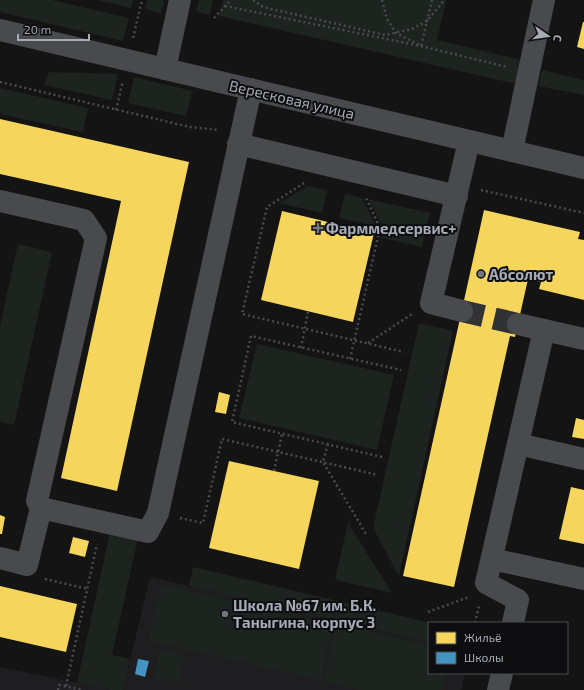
<svg xmlns="http://www.w3.org/2000/svg" width="584" height="690" font-family="'Exo 2',sans-serif">
<rect width="100%" height="100%" fill="#141414"/>
<g fill="#1e1e20">
<polygon points="150,577 429,642 429,673 465,673 461,690 123,690"/>
<polygon points="0,667 77,683 111,690 0,690"/>
</g>
<g fill="#1d231e">
<polygon points="0,0 52,0 129,18 123,41 0,12"/>
<polygon points="97,0 133,0 131,8"/>
<polygon points="147,0 164,0 161,13 145,9"/>
<polygon points="199,0 213,0 210,15 196,12"/>
<polygon points="223,0 446,0 437,40 522,60 517,84 219,16"/>
<polygon points="542,70 584,80 584,95 538,86"/>
<polygon points="49,72 118,74 112,100 44,85"/>
<polygon points="134,77 192,91 186,116 128,103"/>
<polygon points="0,88 88,108 83,132 0,114"/>
<polygon points="308,186 327,190 322,213 279,203"/>
<polygon points="345,194 362,198 376,226 339,218"/>
<polygon points="368,199 430,213 422,247 382,238 384,229"/>
<polygon points="18,244 52,252 14,425 0,422 0,326"/>
<polygon points="419,323 453,331 399,576 373,528"/>
<polygon points="257,344 394,375 377,450 239,418"/>
<polygon points="348,523 392,593 335,580"/>
<polygon points="110,532 138,538 112,655 130,659 123,690 111,690 77,683"/>
<polygon points="193,567 431,623 429,623 429,642 189,586"/>
<polygon points="161,585 333,624 321,680 148,641"/>
<polygon points="336,624 429,645 429,673 446,673 442,690 359,690 324,682"/>
<polygon points="160,649 185,655 179,683 154,678"/>
</g>
<g fill="#f6d55c">
<polygon points="583,22 584,22 584,49 577,47"/>
<polygon points="0,119 189,162 117,491 61,478 121,201 0,174"/>
<polygon points="484,210 580,232 578,239 584,240 584,300 539,289 541,282 528,279 515,337 510,336 454,587 403,576"/>
<polygon points="282,211 374,233 353,322 261,300"/>
<polygon points="219,392 230,395 226,414 215,412"/>
<polygon points="576,418 584,420 584,439 572,437"/>
<polygon points="229,461 319,481 299,569 209,548"/>
<polygon points="571,487 584,490 584,544 559,539"/>
<polygon points="0,515 5,517 2,534 0,534"/>
<polygon points="73,537 89,541 85,557 69,553"/>
<polygon points="0,586 77,604 66,652 0,637"/>
</g>
<polygon fill="#4393c3" points="138,659 149,661 145,677 135,674"/>
<g fill="none" stroke-linecap="round" stroke-linejoin="round">
<polyline stroke="#313234" stroke-width="22" stroke-dasharray="22 11" stroke-linecap="butt" points="462,311 518,324"/>
<g stroke="#4a4b4f" stroke-width="2.5" stroke-dasharray="2 3" stroke-linecap="butt">
<polyline points="253,0 263,7 385,35 412,29 427,21 442,3 442,0"/>
<polyline points="382,0 387,19 396,33 421,46 432,0"/>
<polyline points="225,6 421,46 507,67"/>
<polyline points="214,18 231,0"/>
<polyline points="133,38 142,0"/>
<polyline points="0,82 190,127 219,130"/>
<polyline points="116,110 123,81"/>
<polyline points="304,183 267,207 242,314 404,352"/>
<polyline points="481,190 584,213"/>
<polyline points="368,343 412,314"/>
<polyline points="301,348 308,312"/>
<polyline points="350,359 380,228 366,198"/>
<polyline points="328,444 323,462 366,534"/>
<polyline points="382,457 232,422 251,336 401,370"/>
<polyline points="274,471 282,434"/>
<polyline points="180,518 203,523 222,439 378,475"/>
<polyline points="45,579 88,589"/>
<polyline points="428,612 469,597"/>
<polyline points="475,623 479,606"/>
<polyline points="66,686 97,544"/>
<polyline points="58,690 59,685 83,690"/>
</g>
<g stroke="#494a4d" stroke-width="22">
<polyline points="0,30 584,168"/>
<polyline points="165,69 180,0"/>
<polyline points="238,144 457,196"/>
<polyline points="512,151 544,0"/>
<polyline points="0,201 84,220 96,238 37,501 41,508 148,532 158,513 251,89"/>
<polyline points="462,311 431,303 469,141"/>
<polyline points="518,324 544,330"/>
<polyline points="518,444 584,459"/>
<polyline points="0,558 27,565 41,508"/>
<polyline points="492,559 584,579"/>
<polyline points="513,623 518,600 486,583 544,330 584,339"/>
<polyline points="498,690 502,673"/>
</g>
</g>
<g fill="#73767d" stroke="#0e0e10" stroke-width="1.5">
<path d="M316 222h4v4h4v4h-4v4h-4v-4h-4v-4h4z"/>
<circle cx="481" cy="274" r="4"/>
<circle cx="225" cy="614" r="4"/>
</g>
<g text-anchor="middle" dominant-baseline="central" stroke-width="4" stroke-linejoin="round" paint-order="stroke">
<g font-size="15" fill="#a6aab5" stroke="#0e0e10">
<text transform="translate(292 99) rotate(13)">Вересковая улица</text>
</g>
<g font-size="15" font-weight="bold" fill="#a6aab5" stroke="#0e0e10" text-anchor="start">
<text x="326" y="228">Фарммедсервис+</text>
<text x="489" y="274">Абсолют</text>
<text x="233" y="605">Школа №67 им. Б.К.<tspan x="233" dy="17">Таныгина, корпус 3</tspan></text>
</g>
</g>
<rect x="428" y="622" width="140" height="52" fill="#0e0e10" stroke="#4b4c52"/>
<rect x="436" y="632" width="20" height="12" fill="#f6d55c" stroke="#4b4c52"/>
<text x="464" y="642" font-size="12" fill="#a6aab5">Жильё</text>
<rect x="436" y="652" width="20" height="12" fill="#4393c3" stroke="#4b4c52"/>
<text x="464" y="662" font-size="12" fill="#a6aab5">Школы</text>
<g transform="translate(548 36) rotate(103)" stroke="#0e0e10" stroke-width="3" paint-order="stroke">
<path d="M0-3L7 15L0 10L-7 15Z" fill="#a6aab5"/>
<text y="-6" font-size="11" font-weight="bold" text-anchor="middle" fill="#a6aab5">С</text>
</g>
<path d="M18 34v6h71v-6" fill="none" stroke="#a6aab5" stroke-width="2"/>
<text x="24" y="34" font-size="12" fill="#a6aab5" stroke="#0e0e10" stroke-width="3" paint-order="stroke">20 m</text>
</svg>
